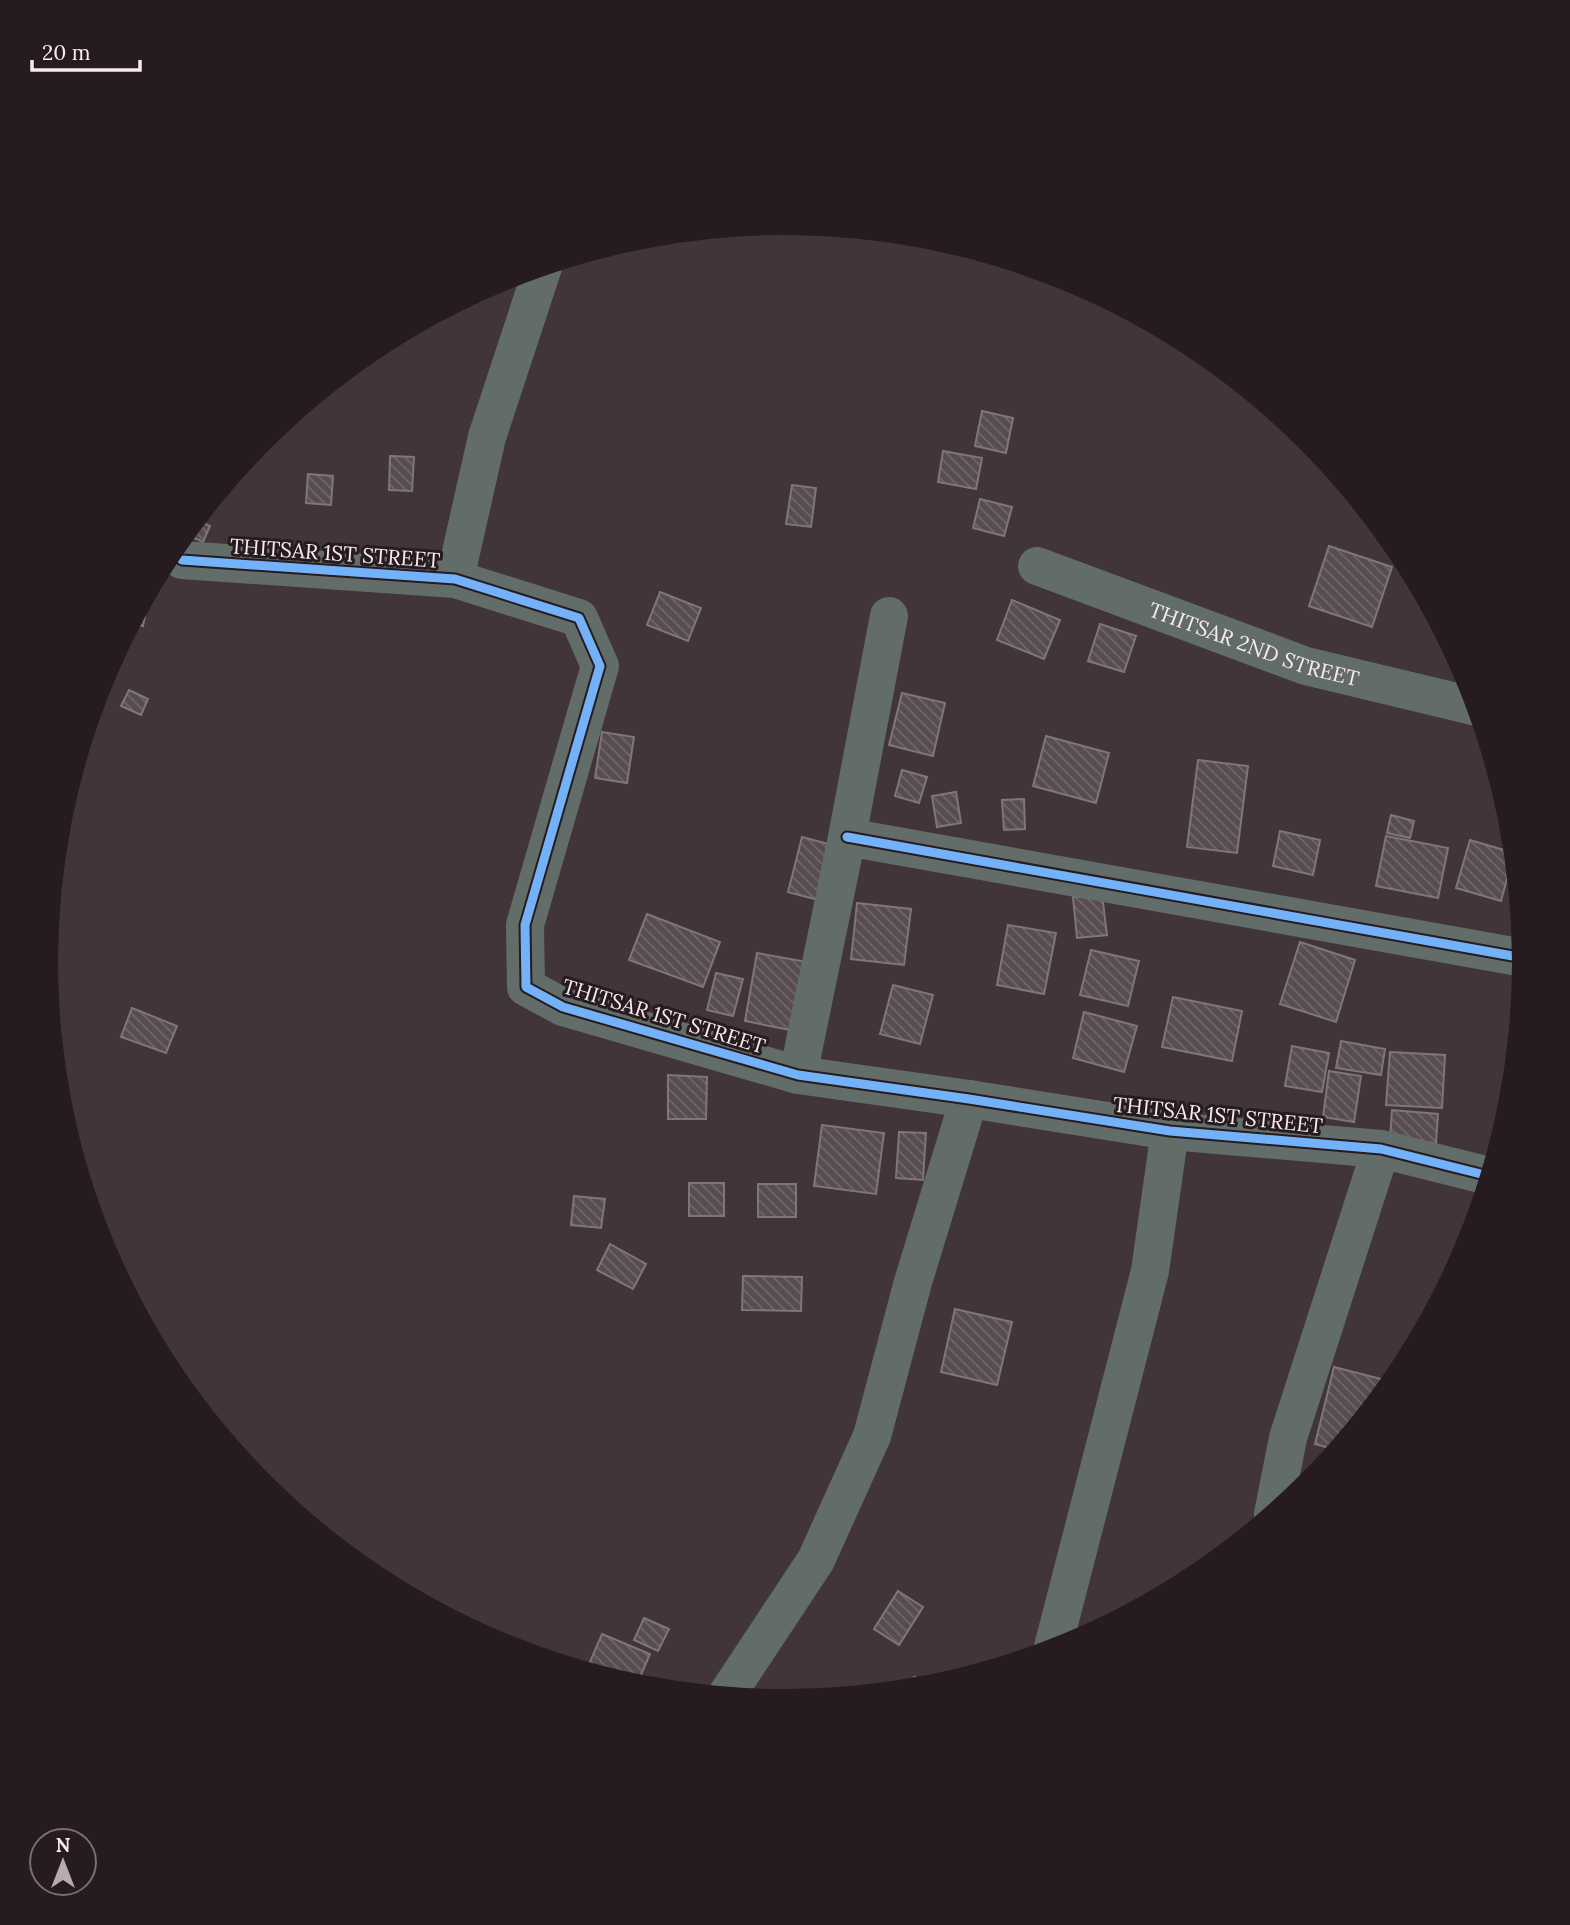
<svg xmlns="http://www.w3.org/2000/svg" width="1570" height="1925" font-family="Lora,serif">
<defs>
<pattern id="building-back-hatch" width="6" height="6" patternUnits="userSpaceOnUse" patternTransform="scale(1.75)"><rect width="6" height="6" fill="#574d50"/><path d="M-1 5l2 2M0 0l6 6M5-1l2 2" fill="none" stroke="#70676a"/></pattern>
</defs>
<rect width="100%" height="100%" fill="#413539"/>
<g fill="url(#building-back-hatch)" stroke="#807579" stroke-width="2">
<polygon points="982,411 1013,418 1006,453 975,446"/>
<polygon points="943,451 982,458 976,489 938,482"/>
<polygon points="390,456 414,457 412,491 389,490"/>
<polygon points="308,474 333,476 331,505 306,503"/>
<polygon points="792,485 816,488 811,527 786,524"/>
<polygon points="980,499 1012,507 1004,536 973,528"/>
<polygon points="196,520 210,526 203,542 185,534"/>
<polygon points="1329,546 1392,567 1372,627 1309,606"/>
<polygon points="150,590 143,626 131,624"/>
<polygon points="660,592 701,608 688,641 647,625"/>
<polygon points="1012,600 1060,620 1044,659 997,640"/>
<polygon points="1100,624 1136,636 1124,672 1088,661"/>
<polygon points="129,690 148,699 141,715 121,706"/>
<polygon points="902,693 945,703 933,756 889,745"/>
<polygon points="602,732 634,737 627,783 595,778"/>
<polygon points="1046,736 1109,753 1096,803 1033,786"/>
<polygon points="1198,760 1248,766 1237,853 1187,847"/>
<polygon points="902,770 927,777 919,803 895,796"/>
<polygon points="956,792 961,823 937,827 932,796"/>
<polygon points="1024,799 1025,829 1004,830 1002,800"/>
<polygon points="1391,815 1414,821 1410,838 1387,833"/>
<polygon points="1280,831 1320,840 1313,875 1273,866"/>
<polygon points="1386,836 1448,848 1438,898 1376,886"/>
<polygon points="802,837 840,847 826,902 788,892"/>
<polygon points="1470,840 1514,853 1501,901 1456,888"/>
<polygon points="1102,894 1107,935 1077,938 1073,897"/>
<polygon points="857,903 911,909 904,965 851,959"/>
<polygon points="647,914 720,942 703,987 629,960"/>
<polygon points="1008,925 1056,933 1044,994 997,985"/>
<polygon points="1300,942 1355,960 1336,1022 1280,1004"/>
<polygon points="1091,950 1139,961 1128,1006 1080,995"/>
<polygon points="757,953 813,963 800,1032 745,1021"/>
<polygon points="716,973 743,979 733,1016 707,1010"/>
<polygon points="893,985 933,995 920,1044 880,1034"/>
<polygon points="1173,997 1242,1011 1232,1061 1162,1047"/>
<polygon points="132,1008 177,1026 166,1053 121,1037"/>
<polygon points="1084,1012 1137,1026 1124,1072 1073,1058"/>
<polygon points="1341,1041 1385,1049 1381,1075 1336,1068"/>
<polygon points="1292,1046 1329,1053 1322,1092 1285,1086"/>
<polygon points="1390,1052 1445,1055 1442,1108 1386,1105"/>
<polygon points="1329,1071 1361,1076 1354,1122 1323,1117"/>
<polygon points="668,1075 707,1077 706,1119 668,1119"/>
<polygon points="1392,1110 1438,1114 1436,1143 1390,1140"/>
<polygon points="822,1125 884,1133 876,1194 814,1186"/>
<polygon points="899,1132 926,1133 923,1180 896,1178"/>
<rect x="689" y="1183" width="35" height="33"/>
<rect x="758" y="1184" width="38" height="33"/>
<polygon points="574,1196 605,1199 601,1228 571,1225"/>
<polygon points="610,1244 646,1264 633,1289 597,1270"/>
<polygon points="743,1276 802,1277 801,1311 742,1310"/>
<polygon points="955,1309 1012,1322 997,1385 941,1372"/>
<polygon points="1334,1367 1393,1382 1337,1450 1315,1444"/>
<polygon points="898,1591 923,1607 899,1645 874,1629"/>
<polygon points="644,1618 669,1629 658,1651 634,1640"/>
<polygon points="602,1634 650,1654 636,1686 586,1671"/>
<polygon points="914,1677 938,1685 909,1690"/>
</g>
<g fill="none" stroke-linecap="round" stroke-linejoin="round">
<g stroke="#626d69" stroke-width="38">
<polyline points="182,560 455,579 579,618 600,666 525,925 526,987 563,1007 798,1075 969,1099 1170,1131 1381,1149 1489,1176"/>
<path id="s1" d="M 1037,566 L 1306,666 L 1477,707"/>
<polyline points="455,579 487,437 543,267"/>
<polyline points="847,837 1524,958"/>
<polyline points="798,1075 847,837 889,616"/>
<polyline points="1273,1514 1288,1438 1381,1149"/>
<polyline points="1052,1651 1150,1271 1170,1131"/>
<polyline points="726,1696 816,1560 872,1436 913,1282 969,1099"/>
</g>
<g stroke="#261b1f" stroke-width="13">
<g id="cycleway">
<polyline points="182,560 455,579 579,618 600,666 525,925 526,987 563,1007 798,1075 969,1099 1170,1131 1381,1149 1489,1176"/>
<polyline points="847,837 1524,958"/>
</g>
</g>
<use href="#cycleway" stroke="#73b2f8" stroke-width="9"/>
</g>
<g text-anchor="middle" dominant-baseline="central" stroke-width="6" stroke-linejoin="round" paint-order="stroke">
<g font-size="21" fill="#fae9ef" stroke="#261b1f">
<text transform="translate(335 553) rotate(4)">THITSAR 1ST STREET</text>
<text stroke="none"><textPath href="#s1" startOffset="231">THITSAR 2ND STREET</textPath></text>
<text transform="translate(664 1016) rotate(17)">THITSAR 1ST STREET</text>
<text transform="translate(1218 1115) rotate(6)">THITSAR 1ST STREET</text>
</g>
</g>
<path d="M0 0H1570V1925H0ZM58 962a727 727 0 1 1 1454 0a727 727 0 1 1-1454 0Z" fill="#261b1f" fill-rule="evenodd"/>
<g transform="translate(63 1862)"><circle r="33" fill="#261b1f" stroke="#7b6d72" stroke-width="2"/>
<path d="M0-5L12 26L0 18L-12 26Z" fill="#b9aaaf"/>
<text y="-10" font-size="19" font-weight="bold" text-anchor="middle" fill="#fae9ef">N</text>
</g>
<path d="M32 60v10h108v-10" fill="none" stroke="#fae9ef" stroke-width="3.5"/>
<text x="42" y="60" font-size="21" fill="#fae9ef" stroke="#261b1f" stroke-width="5" paint-order="stroke">20 m</text>
</svg>
